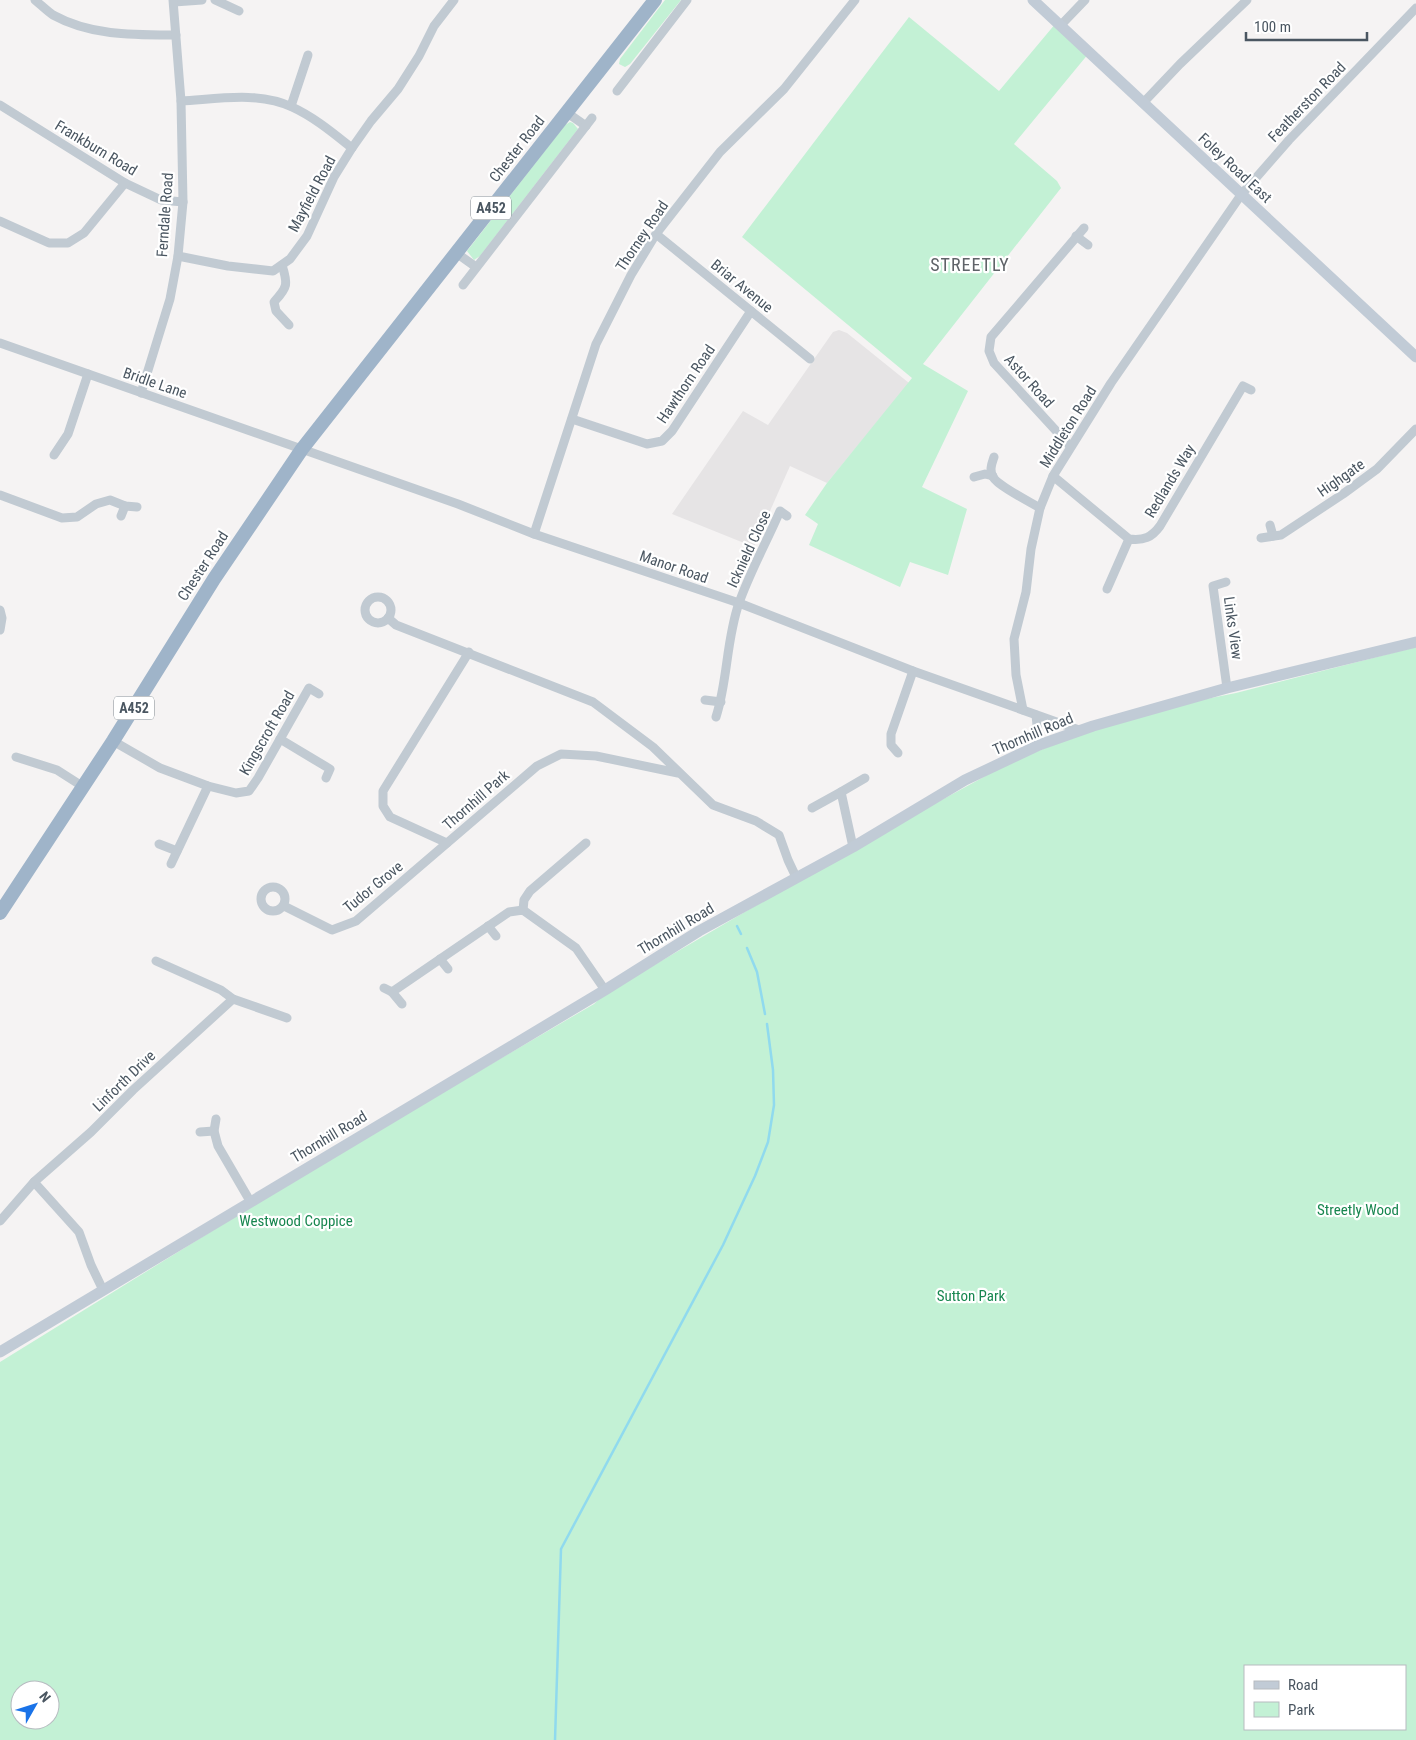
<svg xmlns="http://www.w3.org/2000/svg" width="1416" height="1740" font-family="'Roboto Condensed',sans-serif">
<rect width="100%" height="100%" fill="#f5f3f3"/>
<polygon fill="#e6e4e5" points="839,330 847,333 909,383 827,483 790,466 754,547 672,514 743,411 768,425 833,332"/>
<g fill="#c3f1d5" fill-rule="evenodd">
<polygon points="665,0 681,0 630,64 625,67 619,64 620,59"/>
<polygon points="909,17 999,91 1056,23 1089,53 1014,144 1057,181 1061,188 923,364 968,391 922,487 967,509 948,575 910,562 900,587 809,545 818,524 805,515 827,483 912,378 742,237"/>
<polygon points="570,122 573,123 578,129 480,256 474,260 467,251 565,125"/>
<path d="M 1416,647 L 1416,1740 L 0,1740 L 0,1362 L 330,1158 L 594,1004 L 603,995 L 859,845 L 1015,760 L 1087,732 L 1171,706 L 1236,693 ZM 1245,1666 L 1405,1666 L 1405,1729 L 1245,1729 ZM 20,1690 L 50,1690 L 50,1720 L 20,1720 Z"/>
</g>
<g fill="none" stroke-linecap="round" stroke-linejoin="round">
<g stroke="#90daee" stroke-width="2.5">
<polyline points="737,926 741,934"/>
<polyline points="747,948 757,972 765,1014"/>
<polyline points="555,1740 561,1549 723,1245 755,1176 768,1142 774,1105 773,1070 767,1024"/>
</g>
<g stroke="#c1cad2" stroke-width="9">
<path d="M 35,0 C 41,5 47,11 53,15 C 91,36 134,35 176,35"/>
<polyline points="215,0 239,11"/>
<polyline points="174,2 202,0"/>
<polyline points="1061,25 1085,0"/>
<polyline points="617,91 687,0"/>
<path d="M 181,101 C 217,99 258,91 292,107 C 314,117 333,133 352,148"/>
<polyline points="1143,103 1180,64 1247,0"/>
<polyline points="0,105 125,183 161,200 183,202"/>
<polyline points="291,106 308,55"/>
<polyline points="566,112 586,126"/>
<polyline points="0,221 49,243 68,243 84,233 125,183"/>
<polyline points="656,234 810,359"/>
<polyline points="1076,236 1088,245"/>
<polyline points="455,252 476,267"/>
<polyline points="178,256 228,266 273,271 290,259 307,236 334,177 352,148 371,121 398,89 419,56 434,26 454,0"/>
<path d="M 282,265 C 288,284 288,287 274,302 L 276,311 L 289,325"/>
<polyline points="463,285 592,118"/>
<polyline points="0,343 458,504 534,534 739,603 913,671 1079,730"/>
<polyline points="141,393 170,299 178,256 183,202 181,101 173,0"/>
<polyline points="572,419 647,444 662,441 672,431 751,311"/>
<polyline points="1070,446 994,363 989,351 991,337 1084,228"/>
<polyline points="54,455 68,434 88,374"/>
<path d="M 994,457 C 992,463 989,470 993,477 C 998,486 1030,502 1040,508"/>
<path d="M 1053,476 L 1129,539 C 1144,541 1152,537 1160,526 L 1243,386 L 1251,390"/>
<polyline points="974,477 985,474 993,476"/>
<polyline points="0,495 62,518 77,517 96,504 110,500 125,506 137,507"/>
<polyline points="121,516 125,506"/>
<polyline points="1270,525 1273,536"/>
<polyline points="534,534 596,344 631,275 656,234 720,152 784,89 855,0"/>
<polyline points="1261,538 1281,535 1343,494 1377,469 1416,429"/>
<polyline points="1226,582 1213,586 1227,688"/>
<polyline points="1107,589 1129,539"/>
<circle cx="378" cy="610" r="13"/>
<polyline points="0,610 2,618 0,630"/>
<polyline points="388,618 396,625 593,702 653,747 713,805 756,821 779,835 788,860 796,877"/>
<polyline points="705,700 721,702"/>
<polyline points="1023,710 1016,675 1014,639 1026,592 1031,549 1040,508 1053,476 1111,383 1241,195 1289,140 1416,8"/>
<polyline points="1036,715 1039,745"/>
<path d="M 716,717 C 728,680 726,640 739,603 C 750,572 767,541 780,511 L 787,516"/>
<polyline points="280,739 330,769 326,778"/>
<polyline points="113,741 160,768 208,786 236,793 249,791 258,778 309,688 319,694"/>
<polyline points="898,753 891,745 891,734 913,671"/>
<polyline points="16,757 57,770 82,786"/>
<polyline points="841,792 865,778"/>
<polyline points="812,808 841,792 853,847"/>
<polyline points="447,843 390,817 383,806 383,791 469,652"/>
<polyline points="159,844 177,851"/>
<polyline points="171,864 208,786"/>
<circle cx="273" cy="899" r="12"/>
<polyline points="284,906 332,930 356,921 537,766 561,754 596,756 678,773"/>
<polyline points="523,910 524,900 530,891 586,843"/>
<polyline points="488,926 496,936"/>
<polyline points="440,959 448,969"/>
<polyline points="156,961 221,990 233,999 287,1018"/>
<polyline points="384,988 392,992 509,912 523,910 576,948 605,990"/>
<polyline points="392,992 402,1004"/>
<polyline points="216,1119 214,1131 218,1146 250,1201"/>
<polyline points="200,1132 214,1131"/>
<polyline points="34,1182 79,1232 91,1265 103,1290"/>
<polyline points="0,1221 34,1182 91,1132 133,1090 233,999"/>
</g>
<g stroke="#c1cbd6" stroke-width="11">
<polyline points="1033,0 1416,357"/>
<polyline points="0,1352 605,990 699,931 853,847 965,780 1039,745 1093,726 1227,688 1416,642"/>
</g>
<polyline stroke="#9fb4c9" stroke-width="14" points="0,913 113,741 214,579 302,449 655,0"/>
</g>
<g text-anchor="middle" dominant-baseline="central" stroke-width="4.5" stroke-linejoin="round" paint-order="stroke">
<g fill="#fff" stroke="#808990" stroke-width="1">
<rect x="471" y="196.5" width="40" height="23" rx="4"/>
<rect x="114" y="696.5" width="40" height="23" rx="4"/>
</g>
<g font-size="14" font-weight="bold" fill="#4a5661">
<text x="491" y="208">A452</text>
<text x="134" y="708">A452</text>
</g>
<g font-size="15" fill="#4a5661" stroke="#fff">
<text transform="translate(1307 102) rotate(-46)">Featherston Road</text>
<text transform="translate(96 148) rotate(31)">Frankburn Road</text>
<text transform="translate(517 149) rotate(-52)">Chester Road</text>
<text transform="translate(1235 168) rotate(43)">Foley Road East</text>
<text transform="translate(312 194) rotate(-62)">Mayfield Road</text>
<text transform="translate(165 215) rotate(-86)">Ferndale Road</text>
<text transform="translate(642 236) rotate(-56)">Thorney Road</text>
<text transform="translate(742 286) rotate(39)">Briar Avenue</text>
<text transform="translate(1029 381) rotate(48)">Astor Road</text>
<text transform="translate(155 383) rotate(19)">Bridle Lane</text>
<text transform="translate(686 384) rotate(-56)">Hawthorn Road</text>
<text transform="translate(1068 427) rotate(-58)">Middleton Road</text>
<text transform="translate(1341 478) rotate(-35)">Highgate</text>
<text transform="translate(1170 481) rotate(-59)">Redlands Way</text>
<text transform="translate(749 549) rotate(-65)">Icknield Close</text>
<text transform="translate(203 566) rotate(-57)">Chester Road</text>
<text transform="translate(674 567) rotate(19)">Manor Road</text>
<text transform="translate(1233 628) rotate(82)">Links View</text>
<text transform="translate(267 733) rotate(-60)">Kingscroft Road</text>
<text transform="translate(1033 734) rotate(-23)">Thornhill Road</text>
<text transform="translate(476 800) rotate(-41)">Thornhill Park</text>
<text transform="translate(373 887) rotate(-39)">Tudor Grove</text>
<text transform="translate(676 929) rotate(-31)">Thornhill Road</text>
<text transform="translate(124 1081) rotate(-44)">Linforth Drive</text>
<text transform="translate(329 1137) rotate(-31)">Thornhill Road</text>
</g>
<g font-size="15" fill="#17864f" stroke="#fff">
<text x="1358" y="1210">Streetly Wood</text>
<text x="296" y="1221">Westwood Coppice</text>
<text x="971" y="1296">Sutton Park</text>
</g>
<g font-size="18" letter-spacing="1" fill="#5f6368" stroke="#fff">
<text x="970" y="264">STREETLY</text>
</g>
</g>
<rect x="1244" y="1665" width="162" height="65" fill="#ffffff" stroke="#b7bbc0"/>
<rect x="1254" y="1681" width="25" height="8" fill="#c1cbd6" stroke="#b7bbc0"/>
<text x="1288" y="1690" font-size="15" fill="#4a5661">Road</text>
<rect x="1254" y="1702" width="25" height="15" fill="#c3f1d5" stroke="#b7bbc0"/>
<text x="1288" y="1715" font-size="15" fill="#4a5661">Park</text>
<g transform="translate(35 1705) rotate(51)"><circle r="24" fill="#ffffff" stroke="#b7bbc0"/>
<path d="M0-4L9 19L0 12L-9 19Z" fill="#1a73e8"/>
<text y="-8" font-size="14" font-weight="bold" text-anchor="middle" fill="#4a5661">N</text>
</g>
<path d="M1246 32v8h121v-8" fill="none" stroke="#4a5661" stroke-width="2.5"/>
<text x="1254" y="32" font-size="15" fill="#4a5661" stroke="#ffffff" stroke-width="4" paint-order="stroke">100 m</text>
</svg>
